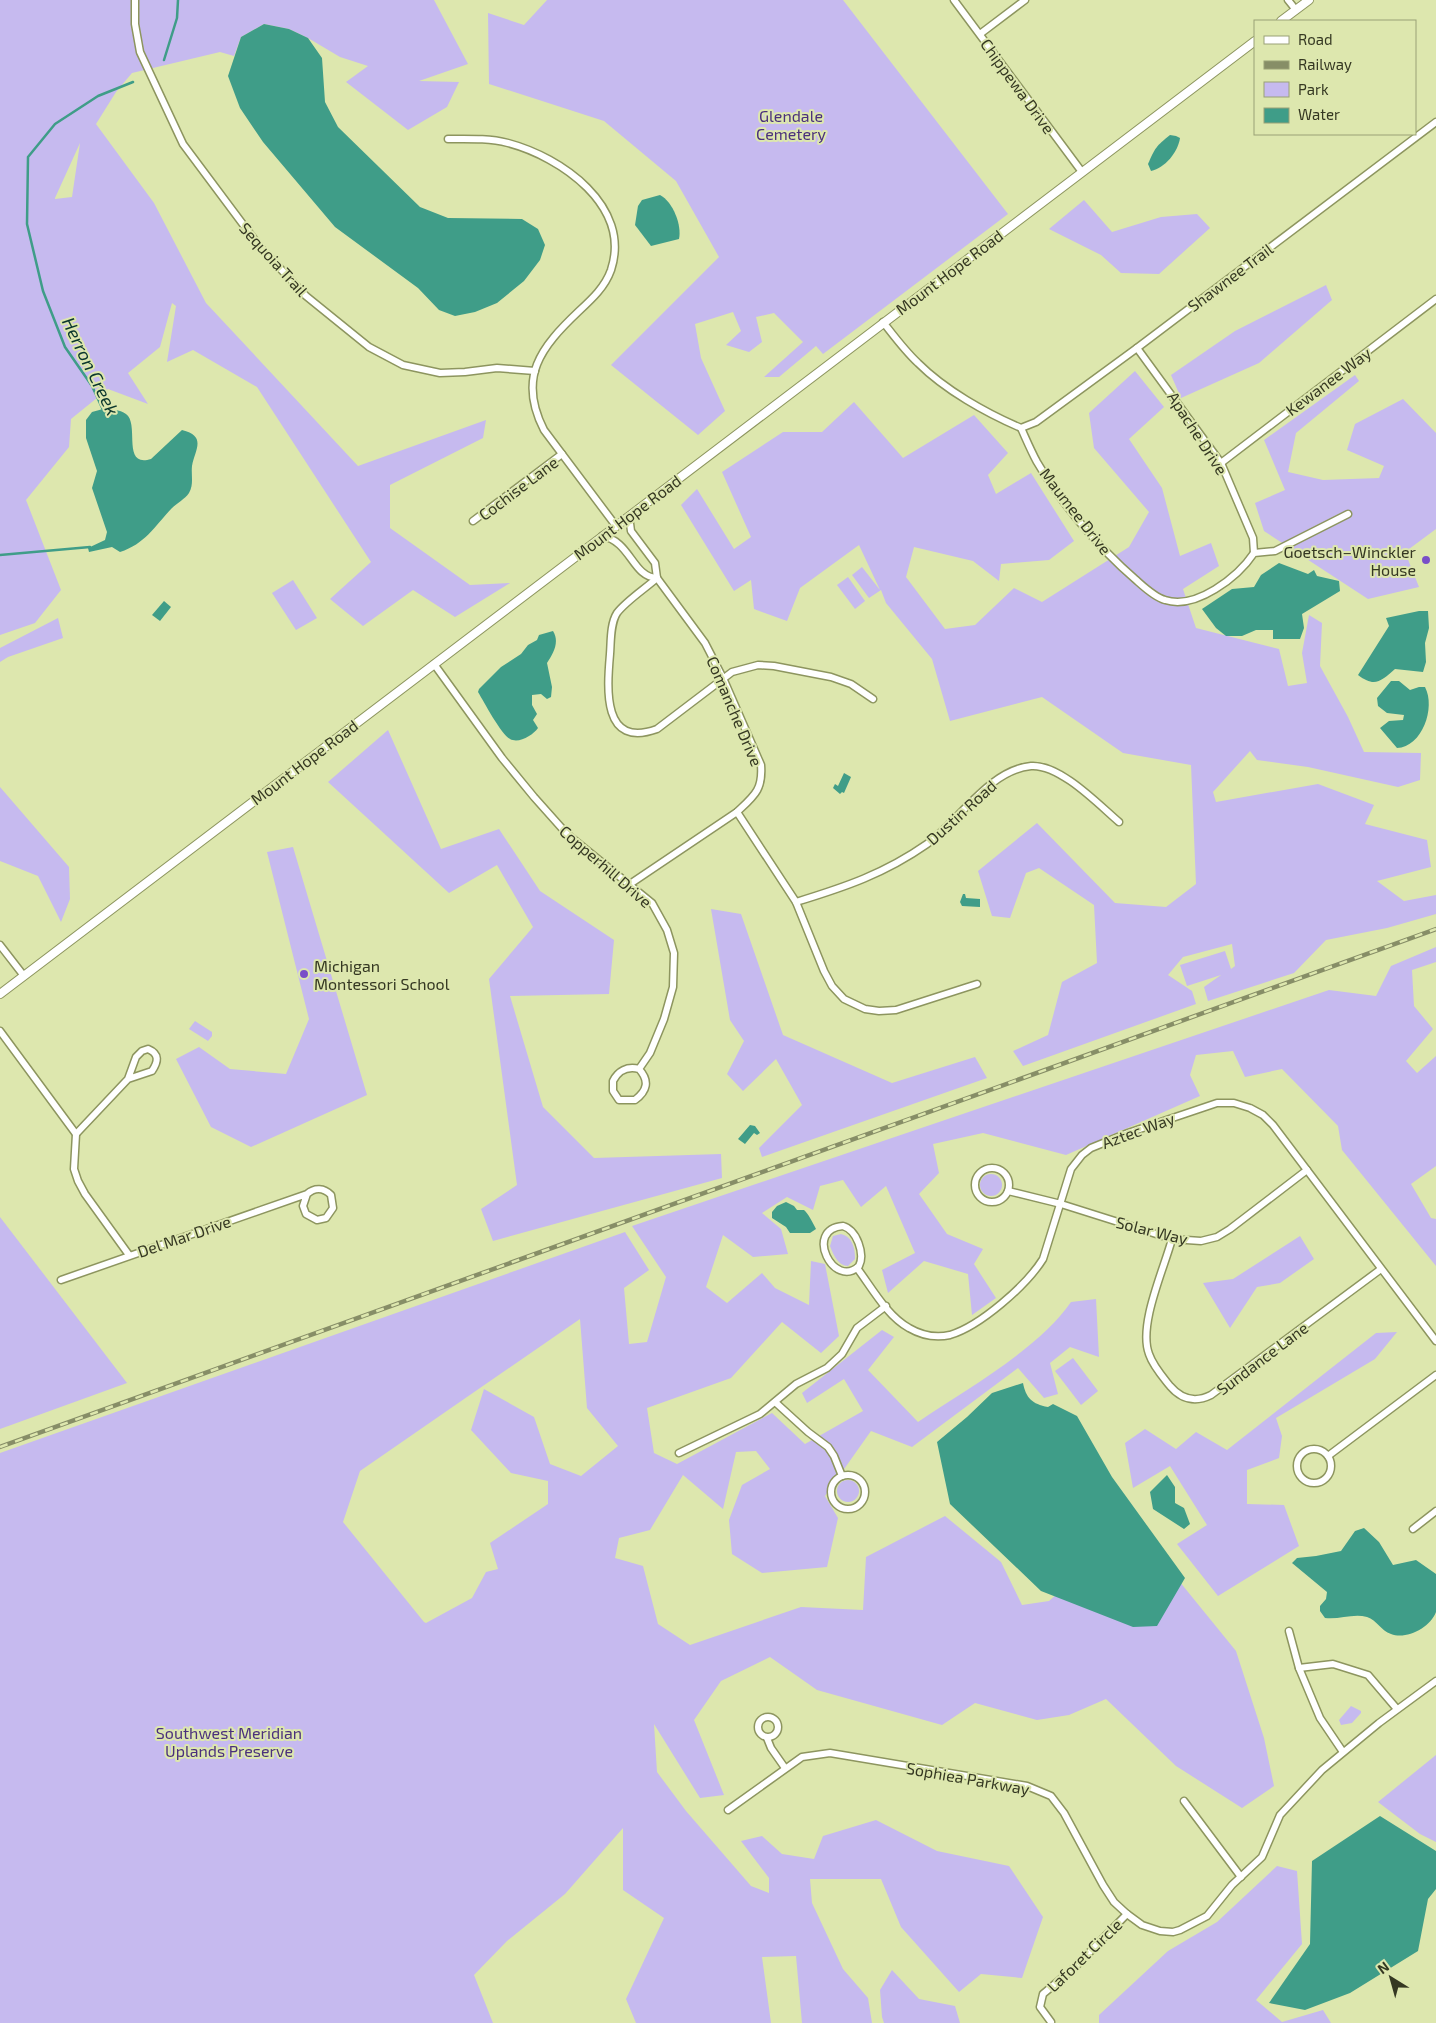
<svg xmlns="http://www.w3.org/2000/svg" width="1436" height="2023" font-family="'Exo 2',sans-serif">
<rect width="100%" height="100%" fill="#dde7ae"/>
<g fill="#c6baef" fill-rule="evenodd">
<path d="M 0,0 L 434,0 L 468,64 L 419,81 L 459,82 L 447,107 L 408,130 L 346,82 L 368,66 L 340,57 L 308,38 L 289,29 L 264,24 L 241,37 L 234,56 L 220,52 L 132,73 L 116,92 L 96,124 L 154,203 L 206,303 L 358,466 L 486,420 L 483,438 L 390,485 L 390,528 L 470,585 L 510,583 L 455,617 L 413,590 L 363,626 L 330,599 L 371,562 L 257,387 L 193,350 L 167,362 L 176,306 L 172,303 L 160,347 L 128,373 L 148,404 L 108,389 L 71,419 L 69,447 L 26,500 L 61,590 L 35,623 L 0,635 ZM 80,143 L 72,197 L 55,199 L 55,198 Z"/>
<polygon points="547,0 843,0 1008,214 823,354 816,346 779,377 764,377 803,342 774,313 756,317 762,342 749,352 726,345 741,331 733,312 695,324 701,358 725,411 698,435 611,365 719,257 676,181 604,121 489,84 488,13 524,25"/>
<polygon points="1084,200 1112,232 1161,217 1197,214 1210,228 1159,274 1121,273 1101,255 1049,229"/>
<polygon points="1326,285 1332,300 1259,363 1181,398 1171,375 1235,331"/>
<polygon points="1135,371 1164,407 1129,439 1162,488 1180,556 1211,543 1219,566 1183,589 1196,628 1279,649 1288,686 1307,683 1302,653 1309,615 1322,623 1320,666 1348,717 1364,752 1421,753 1420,780 1398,787 1308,767 1257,760 1250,751 1213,792 1216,802 1318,784 1374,805 1365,824 1427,840 1431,867 1377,881 1404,901 1436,895 1436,914 1387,928 1326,940 1294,973 1208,1001 1204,987 1221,975 1187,986 1180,965 1225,951 1231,969 1235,966 1232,944 1183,957 1168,975 1192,991 1196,1004 1023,1066 1013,1051 1048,1035 1062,982 1097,963 1094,905 1039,868 1026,873 1010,918 992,916 978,871 1037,823 1115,903 1166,907 1196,884 1191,765 1123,753 1042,697 950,721 932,659 886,603 881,590 869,598 852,575 862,567 880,590 859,545 800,588 787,621 754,609 751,580 734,591 681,505 697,489 734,549 751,537 722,472 783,432 822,432 854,402 903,458 974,415 1008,453 988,475 996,494 1031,473 1074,541 1049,560 1001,564 999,581 973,561 914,547 906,577 945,629 975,625 1014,588 1042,602 1129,547 1149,512 1094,448 1089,413"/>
<polygon points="1355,375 1359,381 1296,433 1288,472 1323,480 1379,478 1384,466 1347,450 1355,424 1403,399 1436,433 1436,529 1405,552 1419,587 1368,599 1264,531 1255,503 1285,490 1264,440"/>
<polygon points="848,577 865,601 855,609 837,585"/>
<polygon points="293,580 317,618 296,630 272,593"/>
<polygon points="58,618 63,638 8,657 0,662 0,648"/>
<polygon points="388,730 441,849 499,829 540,891 614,940 609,994 510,996 543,1107 594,1158 721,1154 722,1178 493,1241 481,1209 517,1185 489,979 533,927 497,865 449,893 328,782"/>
<polygon points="0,787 69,867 70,899 61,922 38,876 0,861"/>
<polygon points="293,847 367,1095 251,1147 211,1127 176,1059 199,1047 230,1069 286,1074 309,1019 267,852"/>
<polygon points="711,909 741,914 783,1035 892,1083 975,1057 987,1078 762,1157 759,1148 802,1105 776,1059 743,1091 727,1074 744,1041 730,1020"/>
<path d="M 1436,947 L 1436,962 L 1412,970 L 1414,1006 L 1433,1029 L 1406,1061 L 1417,1073 L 1436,1056 L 1436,1166 L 1411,1184 L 1431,1218 L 1436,1219 L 1436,1266 L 1342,1150 L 1338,1126 L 1282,1069 L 1245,1077 L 1233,1051 L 1196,1055 L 1190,1075 L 1200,1096 L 1066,1155 L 983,1133 L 933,1144 L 939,1173 L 919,1194 L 947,1234 L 983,1249 L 974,1264 L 996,1298 L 972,1315 L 968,1274 L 924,1261 L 888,1293 L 882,1270 L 915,1253 L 886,1186 L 861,1207 L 843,1180 L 820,1186 L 813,1210 L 787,1197 L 762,1213 L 781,1229 L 788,1254 L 753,1257 L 723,1235 L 706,1287 L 727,1303 L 762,1273 L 775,1288 L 809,1305 L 811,1261 L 825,1264 L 839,1336 L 821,1353 L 782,1322 L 731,1378 L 647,1408 L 654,1453 L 677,1464 L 772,1413 L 805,1444 L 863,1411 L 844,1379 L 807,1403 L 802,1393 L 882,1330 L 894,1337 L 868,1370 L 918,1422 C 965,1390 1039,1349 1071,1302 L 1096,1299 L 1099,1357 L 1070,1347 L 1050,1363 L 1058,1394 L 1044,1398 L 1018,1368 L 912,1447 L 871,1431 L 825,1496 L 838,1518 L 827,1567 L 762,1573 L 732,1554 L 729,1520 L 742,1485 L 770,1469 L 756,1451 L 736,1452 L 723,1509 L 683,1475 L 650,1530 L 619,1538 L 615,1558 L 643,1566 L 658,1624 L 690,1645 L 801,1607 L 863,1610 L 866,1557 L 945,1516 L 1001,1562 L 1022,1605 L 1049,1601 L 1085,1569 L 1175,1576 L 1236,1651 L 1264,1738 L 1274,1786 L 1242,1808 L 1176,1766 L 1106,1699 L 1069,1715 L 1037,1720 L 975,1703 L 942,1725 L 817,1690 L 770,1657 L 721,1681 L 694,1720 L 724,1795 L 700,1798 L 654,1724 L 657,1772 L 686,1811 L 751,1886 L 769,1893 L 769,1878 L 741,1841 L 762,1836 L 782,1854 L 814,1859 L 823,1836 L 876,1820 L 937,1851 L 1009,1866 L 1043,1917 L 1022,1978 L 981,1974 L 959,1992 L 901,1927 L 881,1879 L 810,1879 L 812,1903 L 843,1969 L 868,1998 L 872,2023 L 802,2023 L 796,1956 L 762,1957 L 771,2023 L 636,2023 L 626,1999 L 664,1918 L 623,1890 L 623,1828 L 565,1894 L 507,1941 L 474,1975 L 493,2023 L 0,2023 L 0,1453 L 625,1232 L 649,1270 L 624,1288 L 629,1344 L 647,1342 L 666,1277 L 632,1226 L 1329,990 L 1376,996 L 1391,966 ZM 580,1319 L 587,1408 L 618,1446 L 581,1476 L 550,1464 L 534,1417 L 484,1389 L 471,1430 L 511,1473 L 548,1481 L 548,1504 L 490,1543 L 498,1569 L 486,1572 L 472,1598 L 426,1623 L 424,1622 L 343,1522 L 360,1471 Z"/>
<polygon points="195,1021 212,1032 212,1036 208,1041 189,1029"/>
<circle cx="991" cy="1185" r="11"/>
<polygon points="0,1217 127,1383 0,1429"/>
<path d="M 841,1234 C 853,1237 855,1249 855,1259 L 848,1266 C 838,1266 833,1254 830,1246 L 833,1236 Z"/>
<polygon points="1300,1236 1314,1259 1280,1283 1257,1287 1230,1328 1203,1283 1233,1279"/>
<polygon points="1397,1332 1375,1359 1276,1418 1282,1436 1279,1458 1247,1470 1247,1504 1284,1505 1299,1546 1218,1596 1177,1544 1207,1525 1170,1466 1133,1488 1125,1443 1145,1429 1176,1449 1196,1432 1227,1450 1376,1333"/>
<polygon points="1073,1358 1098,1391 1081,1405 1055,1371"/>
<circle cx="848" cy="1491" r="11"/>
<polygon points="1351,1706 1361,1711 1361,1713 1352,1723 1341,1725 1339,1720"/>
<polygon points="1436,1755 1436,1842 1420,1834 1378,1802"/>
<polygon points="1277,1866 1297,1871 1302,1944 1256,2000 1282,2022 1323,2010 1331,2023 1099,2023 1099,2015 1168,1951 1217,1922"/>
<polygon points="892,1970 919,1999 955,2006 960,2023 884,2023 882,2017 880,1990"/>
</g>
<g fill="#3f9d88">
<polygon points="264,24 289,29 308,38 322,58 325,102 338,127 420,207 448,218 522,219 538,229 545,245 540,260 524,281 497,303 475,312 455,316 439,310 418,288 335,227 263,142 240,108 228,76 241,37"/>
<path d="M 1170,135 L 1176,136 L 1180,138 C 1178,152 1165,168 1151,171 L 1148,164 C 1155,148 1156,146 1170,135 Z"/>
<path d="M 660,195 C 673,202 682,225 679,239 L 651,246 L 635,225 L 638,206 L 642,200 Z"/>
<path d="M 103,409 C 110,410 120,409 126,414 C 140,424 121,468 151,459 L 182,430 C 207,436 195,450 192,466 C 191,476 194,484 189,493 C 185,499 177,503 172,508 C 154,527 145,544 120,552 L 112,547 L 89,552 L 88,548 L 105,540 L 107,532 L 92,488 L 97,471 L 86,438 L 86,420 L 92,412 Z"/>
<polygon points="1279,563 1308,574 1314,570 1317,576 1339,581 1340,591 1302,614 1304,628 1300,639 1273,639 1273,630 1256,630 1242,636 1226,636 1216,628 1202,609 1232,589 1254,587 1261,575"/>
<polygon points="164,601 171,607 160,621 152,615"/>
<path d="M 1419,611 L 1428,611 L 1429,628 L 1425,643 L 1426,662 L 1423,672 L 1395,669 C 1381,681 1375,688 1358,675 L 1389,626 L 1386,618 Z"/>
<path d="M 553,631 C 560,642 553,654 547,663 L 552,687 L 551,697 L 547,699 L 541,694 L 532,695 L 532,705 L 537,714 L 533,720 L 538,728 C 533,735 519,744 510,739 C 501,734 484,702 478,692 L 479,689 L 501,667 L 521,654 L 528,645 L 537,640 L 539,635 Z"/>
<path d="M 1391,681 L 1399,681 L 1410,690 L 1419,687 L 1425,687 C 1436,708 1422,747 1397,748 L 1380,728 L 1389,721 L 1403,720 L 1404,715 L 1387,713 L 1378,706 L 1377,698 Z"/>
<polygon points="844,773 851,777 844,793 842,792 840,794 833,788 835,784 838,786"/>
<polygon points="963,894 965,894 966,898 980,899 980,907 962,906 960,902"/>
<polygon points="750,1125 755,1126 760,1133 757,1135 754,1133 745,1144 738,1139"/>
<path d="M 786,1202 L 794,1206 L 797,1210 L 804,1210 C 808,1213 813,1223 816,1229 L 810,1233 L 790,1233 L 786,1227 L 772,1218 L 772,1212 L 777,1206 Z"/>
<path d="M 1023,1383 C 1026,1398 1032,1404 1048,1407 L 1053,1404 L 1077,1416 L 1112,1477 L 1185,1578 L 1157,1626 L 1133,1627 L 1041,1591 L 950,1504 L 937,1442 L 967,1417 L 992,1393 Z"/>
<polygon points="1167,1475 1175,1487 1175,1503 1184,1508 1190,1524 1184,1529 1153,1509 1150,1492"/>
<path d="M 1364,1528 L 1379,1542 L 1393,1565 L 1416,1560 L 1436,1574 C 1436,1584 1436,1604 1436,1612 C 1430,1628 1406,1640 1391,1634 C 1381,1631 1377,1620 1367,1617 C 1353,1613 1339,1620 1325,1618 L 1320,1611 L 1320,1606 L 1326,1599 L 1327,1592 L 1292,1563 L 1297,1558 L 1316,1556 L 1341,1551 L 1355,1531 Z"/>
<polygon points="1380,1816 1436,1851 1436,1889 1428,1899 1418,1951 1350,1993 1305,2010 1269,2003 1310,1944 1312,1861"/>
</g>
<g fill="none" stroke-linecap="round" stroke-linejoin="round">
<g stroke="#3f9d88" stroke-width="2.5">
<polyline points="164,60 177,18 178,0"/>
<polyline points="104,412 92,386 65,347 43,291 27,224 28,157 55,124 98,96 133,82"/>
<polyline points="0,555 90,547"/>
</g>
<g stroke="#8d955f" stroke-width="9">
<g id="minor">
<polyline points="135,0 135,24 140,52 183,144 260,247 306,296 369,347 403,365 440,373 465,372 497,368 535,371"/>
<polyline points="954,0 1082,172"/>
<polyline points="1288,0 1296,10"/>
<polyline points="980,34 1025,0"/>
<path d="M 448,139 C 468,139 488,138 508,143 C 561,157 632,206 611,270 C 605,287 592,299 579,311 C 541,347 517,377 544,430 L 616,526"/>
<path d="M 883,322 C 894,336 905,351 918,363 C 945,390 986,413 1021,428 C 1026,439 1031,451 1037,462 C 1061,503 1099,548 1135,579 C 1143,586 1154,597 1165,600 C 1196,610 1238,577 1254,553 L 1275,551 L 1348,514"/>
<polyline points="1137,348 1221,463 1253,538 1254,553"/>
<polyline points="1021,428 1036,422 1137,348 1436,122"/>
<polyline points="1221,463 1436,299"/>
<path d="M 629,516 L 631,531 L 655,563 L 657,578 L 705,643 L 723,678 L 761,765 C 763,790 754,796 737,812 L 630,884"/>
<polyline points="473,521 562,454"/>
<path d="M 602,536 C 631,541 632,577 657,578"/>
<path d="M 657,578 C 646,588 626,601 617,613 C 610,624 611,642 610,654 C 607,689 602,749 657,729 L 732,672 L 758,665 L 774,666 L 831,677 L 851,684 L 873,699"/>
<path d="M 434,664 L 502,758 L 534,797 L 567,834 L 652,903 L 667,930 L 674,953 L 673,987 L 664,1019 L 650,1053 L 639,1069 C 627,1066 618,1071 613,1081 L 613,1091 L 619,1100 L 635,1100 C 647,1091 650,1081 639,1069"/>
<polyline points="737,812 796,902 824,971 832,986 844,999 865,1009 879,1011 896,1010 977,984"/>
<path d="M 796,902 C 845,887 884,874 927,844 C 959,821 989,770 1031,766 C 1060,764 1098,804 1119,822"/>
<polyline points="0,945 24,976"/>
<polyline points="0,1031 76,1134 74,1169 78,1181 85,1194 129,1255"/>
<path d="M 76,1134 L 128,1079 L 136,1057 L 142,1051 L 148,1049 C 160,1054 158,1062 152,1071 L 128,1079"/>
<circle cx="992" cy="1185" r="17"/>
<polyline points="1008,1191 1061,1204 1172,1239 1201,1241 1217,1237 1230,1229 1307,1170"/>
<path d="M 843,1226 C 857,1230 865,1254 859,1266 C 834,1290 803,1229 843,1226 Z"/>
<path d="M 1172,1239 C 1164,1269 1138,1325 1149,1354 C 1153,1366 1162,1376 1170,1386 C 1181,1399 1195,1403 1211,1395 L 1381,1269"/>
<path d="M 857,1268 C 872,1288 887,1316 909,1328 C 921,1335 936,1338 950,1335 C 980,1326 1026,1286 1043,1259 L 1071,1169 L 1082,1155 L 1091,1148 L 1128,1133 L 1217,1103 L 1234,1103 L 1250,1108 L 1263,1115 L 1273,1125 L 1436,1341"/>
<path d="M 61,1280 L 307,1194 C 315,1187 324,1188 331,1195 L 333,1208 L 326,1218 L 317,1220 L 306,1214 L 303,1206 L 307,1194"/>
<polyline points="775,1402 808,1432 828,1447 834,1456 842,1476"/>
<circle cx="1314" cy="1466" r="17"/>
<polyline points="679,1453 760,1414 796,1384 827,1368 842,1354 857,1328 886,1306"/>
<polyline points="1328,1456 1436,1375"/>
<circle cx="848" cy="1492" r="17"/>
<polyline points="1413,1529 1436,1511"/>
<polyline points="1289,1631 1299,1668 1320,1718 1343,1752"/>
<polyline points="1299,1668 1333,1664 1368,1675 1397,1709"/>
<circle cx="768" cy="1727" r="10"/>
<polyline points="767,1738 771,1748 785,1768"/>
<polyline points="1184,1801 1241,1877"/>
<polyline points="728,1810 802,1757 830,1753 1027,1786 1051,1796 1064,1813 1103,1885 1114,1902 1127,1914 1142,1925 1160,1931 1173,1932 1180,1930 1207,1916 1232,1885 1262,1857 1280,1815 1322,1770 1379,1723 1436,1681"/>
<polyline points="1051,2022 1040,2007 1043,1994 1074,1968 1127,1914"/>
</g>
</g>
<g stroke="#8d955f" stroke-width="10">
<g id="tertiary">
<polyline points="1281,21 1309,0"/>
<polyline points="0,994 1255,41"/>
</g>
</g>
<use href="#minor" stroke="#fff" stroke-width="6"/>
<use href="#tertiary" stroke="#fff" stroke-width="8"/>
<g stroke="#878e67" stroke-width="4.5">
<polyline id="rail" points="0,1447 1436,929"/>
</g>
<use href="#rail" stroke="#dde7ae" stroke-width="2.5" stroke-dasharray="8" stroke-linecap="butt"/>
</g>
<g fill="#794fc8" stroke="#dde7ae" stroke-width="2">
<circle cx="1426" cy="560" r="5"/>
<circle cx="304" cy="974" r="5"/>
</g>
<g text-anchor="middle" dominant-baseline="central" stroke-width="4" stroke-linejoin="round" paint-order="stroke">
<g font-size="16" fill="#353822" stroke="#dde7ae">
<text transform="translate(1018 86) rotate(54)">Chippewa Drive</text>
<text transform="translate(274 259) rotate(48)">Sequoia Trail</text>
<text transform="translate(949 272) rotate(-37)">Mount Hope Road</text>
<text transform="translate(1230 277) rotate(-37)">Shawnee Trail</text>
<text transform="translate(1328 381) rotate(-37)">Kewanee Way</text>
<text transform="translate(1198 433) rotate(57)">Apache Drive</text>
<text transform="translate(518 488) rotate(-37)">Cochise Lane</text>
<text transform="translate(1076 511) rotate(52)">Maumee Drive</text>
<text transform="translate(627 517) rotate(-37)">Mount Hope Road</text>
<text transform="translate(735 711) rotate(67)">Comanche Drive</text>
<text transform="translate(304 762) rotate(-37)">Mount Hope Road</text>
<text transform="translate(961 812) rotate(-42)">Dustin Road</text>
<text transform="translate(606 866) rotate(41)">Copperhill Drive</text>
<text transform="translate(1138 1130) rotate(-20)">Aztec Way</text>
<text transform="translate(1152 1230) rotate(14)">Solar Way</text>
<text transform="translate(184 1236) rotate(-19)">Del Mar Drive</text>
<text transform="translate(1262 1358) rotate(-37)">Sundance Lane</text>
<text transform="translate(968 1778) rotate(10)">Sophiea Parkway</text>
<text transform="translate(1084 1955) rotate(-44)">Laforet Circle</text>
</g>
<g font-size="16" fill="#4a307c" stroke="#dde7ae">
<text x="791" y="115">Glendale<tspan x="791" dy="18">Cemetery</tspan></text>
<text x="229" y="1732">Southwest Meridian<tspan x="229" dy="18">Uplands Preserve</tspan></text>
</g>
<g font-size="16" fill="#353822" stroke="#dde7ae" text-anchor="end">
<text x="1416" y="551">Goetsch–Winckler<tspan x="1416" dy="18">House</tspan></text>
<text x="314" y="965" text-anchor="start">Michigan<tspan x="314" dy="18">Montessori School</tspan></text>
</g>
<g font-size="18" font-style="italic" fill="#0b372e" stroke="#dde7ae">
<text transform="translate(91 366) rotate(64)">Herron Creek</text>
</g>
</g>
<rect x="1254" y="20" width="162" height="115" fill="#dde7ae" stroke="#9aa176"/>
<rect x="1264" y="36" width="25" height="8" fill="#ffffff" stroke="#9aa176"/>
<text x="1298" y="45" font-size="15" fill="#353822">Road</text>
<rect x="1264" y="61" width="25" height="8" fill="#878e67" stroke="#9aa176"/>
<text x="1298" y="70" font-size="15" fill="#353822">Railway</text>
<rect x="1264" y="82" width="25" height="15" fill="#c6baef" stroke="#9aa176"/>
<text x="1298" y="95" font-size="15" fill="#353822">Park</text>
<rect x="1264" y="108" width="25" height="15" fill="#3f9d88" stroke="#9aa176"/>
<text x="1298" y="120" font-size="15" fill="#353822">Water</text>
<g transform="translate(1391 1978) rotate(323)" stroke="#dde7ae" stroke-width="4" paint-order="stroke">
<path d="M0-4L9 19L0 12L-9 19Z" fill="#353822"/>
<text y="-8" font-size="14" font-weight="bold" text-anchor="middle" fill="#353822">N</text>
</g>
</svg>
